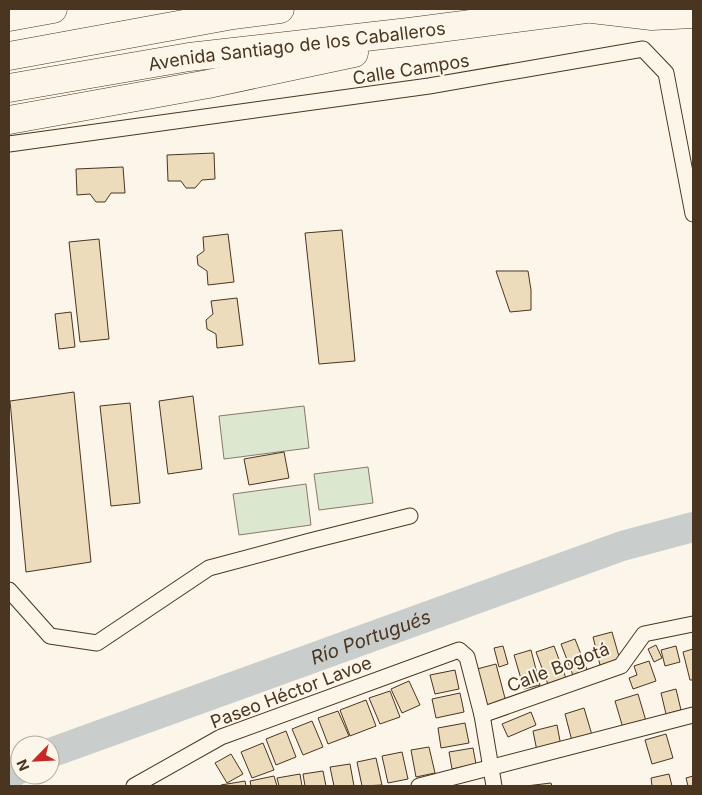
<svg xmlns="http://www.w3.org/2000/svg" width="702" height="795" font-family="Inter,sans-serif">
<rect width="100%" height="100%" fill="#fbf6e9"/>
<g fill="#dce7d0" stroke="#887966">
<polygon points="304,406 309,448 224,459 219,416"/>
<polygon points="368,467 373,503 319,510 314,474"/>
<polygon points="306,484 311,525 239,535 233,494"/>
</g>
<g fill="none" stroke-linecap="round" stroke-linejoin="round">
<g stroke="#c9cecd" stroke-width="30">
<path id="s1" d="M 50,753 L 622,546 L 693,527"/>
<polyline points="9,775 20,768"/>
</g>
</g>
<g fill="#ecdcbc" stroke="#4a3520">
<polygon points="214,153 215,179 202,180 195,188 186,188 181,181 168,181 167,155"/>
<polygon points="123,167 125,193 111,193 105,202 96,202 90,194 77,195 76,169"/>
<polygon points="342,230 355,361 319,364 305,233"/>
<polygon points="228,234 234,282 208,285 207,271 198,265 197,256 204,251 203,237"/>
<polygon points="99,239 109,339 80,342 69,242"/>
<polygon points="496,271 528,271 531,290 531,310 510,312"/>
<polygon points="237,298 243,345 217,348 216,334 207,329 206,320 213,314 211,301"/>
<polygon points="71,312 75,347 59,349 55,314"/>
<polygon points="74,392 91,562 26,572 10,401"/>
<polygon points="193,396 202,469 168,474 159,401"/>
<polygon points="130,403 140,503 111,506 100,406"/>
<polygon points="284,452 289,478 249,485 244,459"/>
<polygon points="612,632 620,660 600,665 593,637"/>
<polygon points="575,639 588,672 574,678 561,644"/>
<polygon points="656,645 662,658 654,662 648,649"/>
<polygon points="503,646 508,664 499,667 494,648"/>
<polygon points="554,646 567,681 549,687 536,652"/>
<polygon points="676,646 680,662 665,666 661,650"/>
<polygon points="693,649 693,680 690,680 683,652"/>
<polygon points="531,650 540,685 524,689 514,655"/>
<polygon points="649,661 656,681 633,689 629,678 637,675 634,666"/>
<polygon points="496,664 506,702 487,707 477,669"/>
<polygon points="455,670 459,689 435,694 430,675"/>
<polygon points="409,681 420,705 402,713 391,689"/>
<polygon points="676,689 681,710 666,714 661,693"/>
<polygon points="390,691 400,717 380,724 369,698"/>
<polygon points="460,693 464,712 436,718 432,699"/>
<polygon points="638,694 646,721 623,728 615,701"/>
<polygon points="366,700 376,726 350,736 340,710"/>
<polygon points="584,708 592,735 572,741 565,714"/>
<polygon points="338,711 349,736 328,744 318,718"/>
<polygon points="531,712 536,725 508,737 502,724"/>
<polygon points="312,721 323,747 303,755 292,729"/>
<polygon points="465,723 469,743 441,748 438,728"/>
<polygon points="557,725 561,746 537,751 533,731"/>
<polygon points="286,731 296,757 276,765 266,739"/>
<polygon points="666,734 673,758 652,764 645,740"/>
<polygon points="263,743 274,770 252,778 241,752"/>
<polygon points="429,747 435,773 416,777 411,750"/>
<polygon points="473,748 476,764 452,769 449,752"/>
<polygon points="402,752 408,779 388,783 382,756"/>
<polygon points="231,754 243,774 227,783 215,763"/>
<polygon points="376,758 382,785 362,786 357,762"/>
<polygon points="350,764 354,786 334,786 330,767"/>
<polygon points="323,771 326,786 305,786 303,774"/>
<polygon points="300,774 302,786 279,786 277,778"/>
<polygon points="669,774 672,786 652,786 651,778"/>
<polygon points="274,776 277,786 251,786 250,781"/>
<polygon points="693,776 693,786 688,786 686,778"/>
<polygon points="245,781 246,786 221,786 221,785"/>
<polygon points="551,783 552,786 526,786"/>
</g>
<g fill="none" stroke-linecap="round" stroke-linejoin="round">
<g stroke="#4a3520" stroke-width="17">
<g id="street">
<polyline points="9,144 429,86 643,49 666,73 693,214"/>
<polyline points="9,590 50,636 97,643 209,568 310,541 410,516"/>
<polyline points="482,715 621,666 644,634 693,624"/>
<polyline points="134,786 221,737 459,650 467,657 482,715 494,786"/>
<polyline points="419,786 693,715"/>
</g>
</g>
<g stroke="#4a3520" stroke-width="29">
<g id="highway">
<polyline points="592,9 652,16 693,14"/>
<polyline points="9,17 53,9"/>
<polyline points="9,56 233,15 280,9"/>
<path id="s2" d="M 9,88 L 189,57 L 409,32 L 586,9"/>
<polyline points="9,120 208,84 354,53"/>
</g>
</g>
<use href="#street" stroke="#fbf6e9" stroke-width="15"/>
<use href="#highway" stroke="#fbf6e9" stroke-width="28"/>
</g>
<g text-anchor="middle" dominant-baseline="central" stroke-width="4" stroke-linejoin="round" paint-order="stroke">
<g font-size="18" fill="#4a3520" stroke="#fbf6e9">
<text stroke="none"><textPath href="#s2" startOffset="291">Avenida Santiago de los Caballeros</textPath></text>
<text transform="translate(411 69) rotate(-9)">Calle Campos</text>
<text transform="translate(558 667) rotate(-21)">Calle Bogotá</text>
<text transform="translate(291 692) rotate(-21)">Paseo Héctor Lavoe</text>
</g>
<g font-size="19" font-style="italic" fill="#4a3520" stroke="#fbf6e9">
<text stroke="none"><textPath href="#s1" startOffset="341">Río Portugués</textPath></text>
</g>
</g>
<rect width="702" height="795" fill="none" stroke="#4a3520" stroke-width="20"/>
<g transform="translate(35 760) rotate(246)"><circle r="24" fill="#fbf6e9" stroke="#b4a999"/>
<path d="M0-4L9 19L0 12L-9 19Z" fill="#c62828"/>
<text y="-8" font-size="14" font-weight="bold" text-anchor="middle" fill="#4a3520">N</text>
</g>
</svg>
